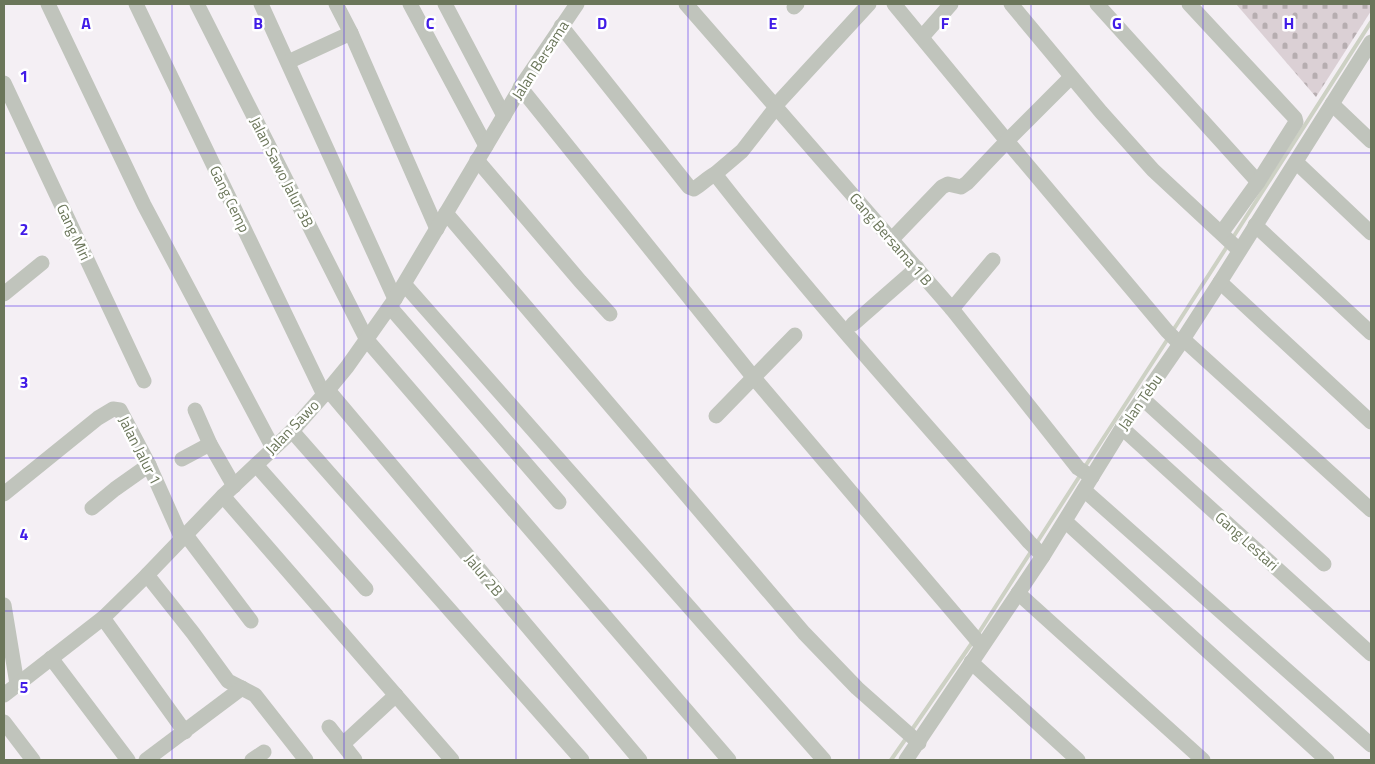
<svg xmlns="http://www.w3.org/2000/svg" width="1375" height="764" font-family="'Titillium Web',sans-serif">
<defs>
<pattern id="cemetery-stones" width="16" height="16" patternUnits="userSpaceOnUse" patternTransform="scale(1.25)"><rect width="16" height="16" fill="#dbd0d5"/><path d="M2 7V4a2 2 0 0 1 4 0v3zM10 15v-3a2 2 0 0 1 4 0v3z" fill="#b6adb0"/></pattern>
</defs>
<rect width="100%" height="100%" fill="#f4eff4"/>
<polygon fill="url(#cemetery-stones)" points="1236,4 1371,4 1371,11 1316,97"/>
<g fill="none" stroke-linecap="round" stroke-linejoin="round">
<g stroke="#cdd1c4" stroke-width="4">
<polyline points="1232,239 1371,22"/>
<polyline points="1172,332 1228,245"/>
<polyline points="1084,468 1169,337"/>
<polyline points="1036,544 1081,474"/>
<polyline points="978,634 1032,550"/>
<polyline points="911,731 974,640"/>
<polyline points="891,760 907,737"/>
</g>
<g stroke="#c0c4bc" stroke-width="15">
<polyline points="48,4 144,205 273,448"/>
<polyline points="136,4 324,395"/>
<polyline points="197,4 367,340 729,760"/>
<polyline points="261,4 395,299"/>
<polyline points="336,4 351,33 437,229"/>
<polyline points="410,4 486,146"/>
<polyline points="445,4 504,116"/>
<polyline points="686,4 952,309 1078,468 1092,477"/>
<polyline points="894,4 1007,141 1167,331 1180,344"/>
<polyline points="1011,4 1101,112 1153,170 1239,250"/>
<polyline points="1097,4 1258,182"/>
<polyline points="1189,4 1295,118 1296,122 1258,182 1222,232"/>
<polyline points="794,7 797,4"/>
<path d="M 561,26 L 689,187 L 694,189 C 702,184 707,178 715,174 C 814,301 923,421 1029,542 L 1043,556"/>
<polyline points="922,37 951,4"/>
<polyline points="288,62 351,33"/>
<polyline points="4,83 144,381"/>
<polyline points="520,87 754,378 982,646"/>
<polyline points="1332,104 1371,141"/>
<polyline points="776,105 869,4"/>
<polyline points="477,160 580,281 610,314"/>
<polyline points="1296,162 1371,233"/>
<polyline points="715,174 742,151 777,106"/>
<polyline points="446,213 804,633 857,688 919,743"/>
<polyline points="1255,225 1371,333"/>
<polyline points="892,239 942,187 948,184 961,187 967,183 1007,141 1071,77"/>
<polyline points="1220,282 1371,422"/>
<polyline points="405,285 824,760"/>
<polyline points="4,294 42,263"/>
<polyline points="390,307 559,502"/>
<polyline points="952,309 993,260"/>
<polyline points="853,324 917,268"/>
<polyline points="1183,339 1371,510"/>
<polyline points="328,390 640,760"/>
<polyline points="1143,399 1324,564"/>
<polyline points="195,410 210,444 234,486"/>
<polyline points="716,416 795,335"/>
<polyline points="1122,428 1371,654"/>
<polyline points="292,431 582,760"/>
<polyline points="182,459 210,444"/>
<polyline points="256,465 366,589"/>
<polyline points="1084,490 1371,745"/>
<polyline points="4,494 98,418 113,409 120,410 149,465 182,539"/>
<polyline points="223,496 452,760"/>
<polyline points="92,508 115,489 149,465"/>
<polyline points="1065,521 1327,760"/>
<polyline points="186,535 251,621"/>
<polyline points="147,575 193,633 228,681 255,695 306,760"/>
<polyline points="1018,593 1203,760"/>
<polyline points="4,605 17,684"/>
<polyline points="103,618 185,732"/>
<polyline points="51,658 128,760"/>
<polyline points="971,662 1078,760"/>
<polyline points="4,695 103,618 147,575 223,496 292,431 328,390 347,367 395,299 524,82 577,4"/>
<polyline points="4,722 33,760"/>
<polyline points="329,727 355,760"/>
<polyline points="343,744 396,695"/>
<polyline points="146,760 242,688"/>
<polyline points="252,760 264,752"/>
<polyline points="906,760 1043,556 1122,428 1180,344 1220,282 1371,42"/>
</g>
</g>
<path fill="none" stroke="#411ce7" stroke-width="1" stroke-opacity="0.55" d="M 172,4 L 172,760M 344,4 L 344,760M 516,4 L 516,760M 688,4 L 688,760M 859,4 L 859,760M 1031,4 L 1031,760M 1203,4 L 1203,760M 4,153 L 1371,153M 4,306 L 1371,306M 4,458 L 1371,458M 4,611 L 1371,611"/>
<g text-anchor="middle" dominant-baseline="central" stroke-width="5" stroke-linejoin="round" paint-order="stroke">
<g font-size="15" fill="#6b765a" stroke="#fff">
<text transform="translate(540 60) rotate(-57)">Jalan Bersama</text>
<text transform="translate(282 172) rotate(63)">Jalan Sawo Jalur 3B</text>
<text transform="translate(230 199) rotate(64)">Gang Cemp</text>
<text transform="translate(74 232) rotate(65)">Gang Miri</text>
<text transform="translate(891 239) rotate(49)">Gang Bersama 1 B</text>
<text transform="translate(1140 402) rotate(-55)">Jalan Tebu</text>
<text transform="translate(292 427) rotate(-46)">Jalan Sawo</text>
<text transform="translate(140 450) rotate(63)">Jalan Jalur 1</text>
<text transform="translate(1247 541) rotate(42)">Gang Lestari</text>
<text transform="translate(484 575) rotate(50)">Jalur 2B</text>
</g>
</g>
<g font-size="16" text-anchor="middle" font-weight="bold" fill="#411ce7" stroke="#fff" stroke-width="5" stroke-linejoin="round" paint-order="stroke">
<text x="86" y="29">A</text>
<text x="258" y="29">B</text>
<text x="430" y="29">C</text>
<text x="602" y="29">D</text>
<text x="773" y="29">E</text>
<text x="945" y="29">F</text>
<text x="1117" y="29">G</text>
<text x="1289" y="29">H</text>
<text x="24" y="82">1</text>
<text x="24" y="235">2</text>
<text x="24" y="388">3</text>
<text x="24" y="540">4</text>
<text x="24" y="693">5</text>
</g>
<rect width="1375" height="764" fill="none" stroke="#6b765a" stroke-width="10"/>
</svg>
